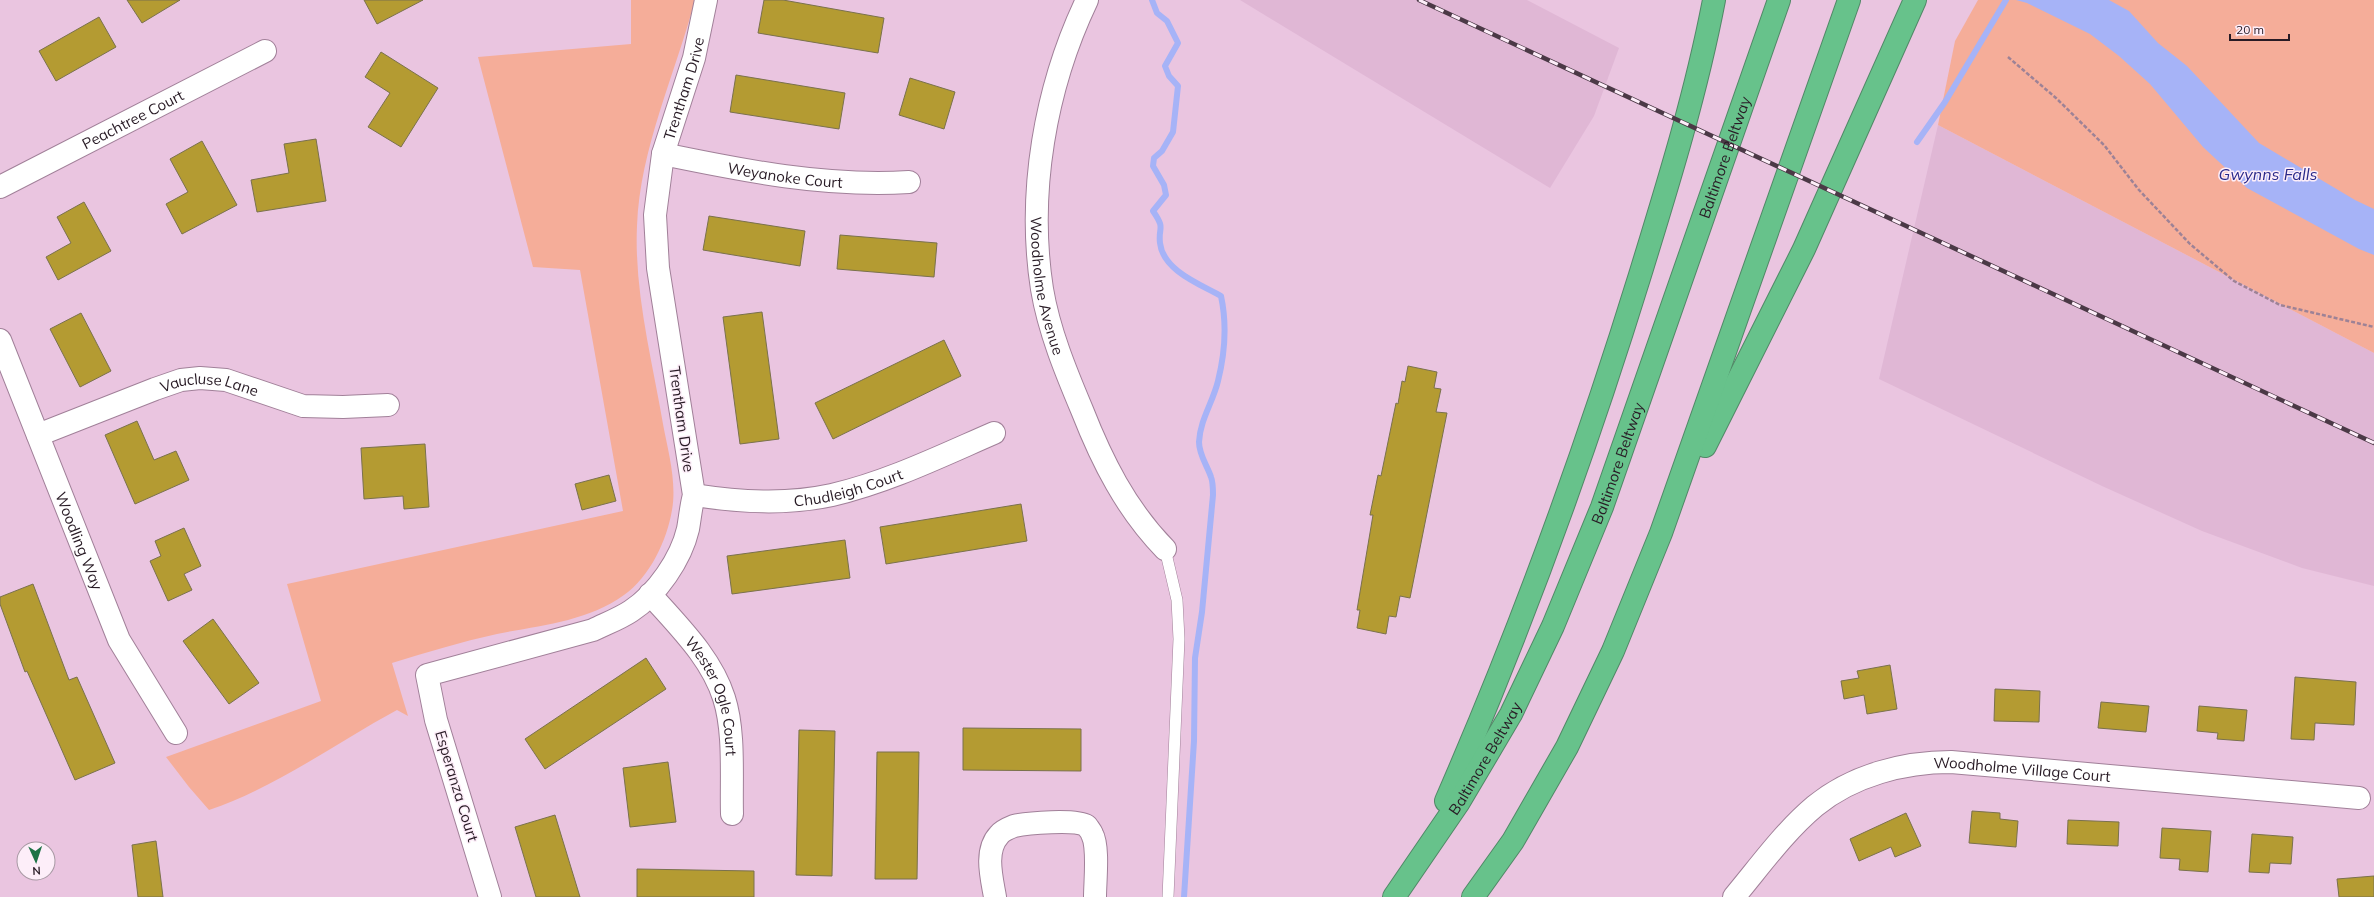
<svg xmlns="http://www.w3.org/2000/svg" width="2374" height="897" font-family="Mulish,sans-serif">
<rect width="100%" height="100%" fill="#eac5e0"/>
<g fill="#e0b7d5">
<polygon points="1240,0 1527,0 1619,48 1594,116 1550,188"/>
<polygon points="1938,125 2374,353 2374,586 2302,568 2202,531 2102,486 1879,379"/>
</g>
<g fill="#f5ad99">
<path d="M 631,0 L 695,0 C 675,75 640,148 637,226 C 634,292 652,359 663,424 C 668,451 677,482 672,510 C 667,540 650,577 624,595 C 586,622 541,625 497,634 C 461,642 427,652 392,663 L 408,716 L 397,710 C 334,744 277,787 209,810 L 189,787 L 166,757 L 321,701 L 287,584 L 623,511 L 580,270 L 533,267 L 478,57 L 631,44 Z"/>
<polygon points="1978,0 2374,0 2374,353 1938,125 1955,41"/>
</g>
<polygon fill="#a6b3f7" points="2016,0 2109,0 2129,11 2158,43 2187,66 2259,143 2355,200 2374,209 2374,255 2359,249 2247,188 2203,147 2150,84 2119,56 2090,34 2027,3"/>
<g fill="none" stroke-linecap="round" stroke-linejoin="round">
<g stroke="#a6b3f7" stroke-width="6">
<path d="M 1152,0 L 1157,13 L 1167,21 L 1178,43 L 1165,66 L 1169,76 L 1178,86 L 1173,132 L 1162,151 L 1154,158 L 1153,166 L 1164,185 L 1166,195 L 1153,211 C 1166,230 1158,226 1160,243 C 1163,271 1202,285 1221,296 C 1227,324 1225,353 1218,381 C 1213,402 1200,420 1199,442 C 1199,455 1207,465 1211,477 C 1213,482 1213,489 1213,495 L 1202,612 L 1195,658 L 1194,741 L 1184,897"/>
<polyline points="1917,142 1945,102 2006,0"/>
</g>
</g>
<g fill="#b49b32" stroke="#7a714d">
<polygon points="127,0 180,0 142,23"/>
<polygon points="364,0 423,0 377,24"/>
<polygon points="764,0 783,0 884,18 878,53 758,33"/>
<polygon points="99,17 116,47 56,81 39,51"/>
<polygon points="381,52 438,88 401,147 368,127 390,93 365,77"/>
<polygon points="736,75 845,93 839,129 730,112"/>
<polygon points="910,78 955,92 944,129 899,115"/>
<polygon points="316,139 326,201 257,212 251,180 289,173 284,144"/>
<polygon points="202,141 237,205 182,234 166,204 188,192 170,159"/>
<polygon points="84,202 111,251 58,280 46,257 71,243 57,217"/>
<polygon points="709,216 805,231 800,266 703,250"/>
<polygon points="840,235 937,243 934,277 837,269"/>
<polygon points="762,312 779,439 740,444 723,317"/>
<polygon points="81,313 111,371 80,387 50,329"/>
<polygon points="944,340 961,376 833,439 815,403"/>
<polygon points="1408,366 1437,372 1434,388 1441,389 1436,412 1447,413 1410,598 1400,596 1396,617 1389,616 1386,634 1357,628 1360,610 1357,610 1373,515 1370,515 1378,475 1381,476 1396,403 1398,404 1402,381 1405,382"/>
<polygon points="137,421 154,460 176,451 189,480 135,504 105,435"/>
<polygon points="425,444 429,507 404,509 403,496 364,499 361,448"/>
<polygon points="609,475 616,501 582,510 575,484"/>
<polygon points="1021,504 1027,541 886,564 880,527"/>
<polygon points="184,528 201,566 184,574 192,590 168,601 150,561 161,556 155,541"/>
<polygon points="845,540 850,578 732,594 727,556"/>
<polygon points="33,584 69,680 77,677 115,763 75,780 27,671 25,672 0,604 0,597"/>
<polygon points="213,619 259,683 229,704 183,641"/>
<polygon points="646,658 666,689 545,769 525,739"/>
<polygon points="1890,665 1897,709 1867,714 1864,695 1844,699 1841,681 1859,678 1857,671"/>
<polygon points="2295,677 2356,682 2354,725 2315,723 2314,740 2291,739"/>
<polygon points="1995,689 2040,691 2039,722 1994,721"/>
<polygon points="2101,702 2149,706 2146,732 2098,728"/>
<polygon points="2199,706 2247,710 2244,741 2217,739 2218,733 2197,731"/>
<polygon points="963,728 1081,729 1081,771 963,770"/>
<polygon points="799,730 835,731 832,876 796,875"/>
<polygon points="877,752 919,752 917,879 875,879"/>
<polygon points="668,762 676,822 630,827 623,768"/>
<polygon points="1972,811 2000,813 2000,819 2018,821 2016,847 1969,843"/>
<polygon points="1906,813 1921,846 1895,857 1891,847 1859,861 1850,839"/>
<polygon points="555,815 569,861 580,897 536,897 515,827"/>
<polygon points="2068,820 2119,822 2118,846 2067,844"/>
<polygon points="2162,828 2211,831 2208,872 2179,870 2180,859 2160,858"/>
<polygon points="2252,834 2293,837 2291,864 2270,863 2269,873 2249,872"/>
<polygon points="156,841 163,897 138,897 132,845"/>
<polygon points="637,869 754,871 754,897 637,897"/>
<polygon points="2374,876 2374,897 2339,897 2337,879"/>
</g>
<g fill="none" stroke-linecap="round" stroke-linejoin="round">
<g stroke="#a18099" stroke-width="12">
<polyline id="lane" points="1165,549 1177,600 1179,639 1168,897"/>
</g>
<g stroke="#a18099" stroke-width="24">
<g id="street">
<path id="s1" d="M 1087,0 C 1045,88 1027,193 1042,289 C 1049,331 1066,372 1082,410 C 1102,461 1126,509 1165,549"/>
<path id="s2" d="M 663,154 C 745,171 825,187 909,182"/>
<path id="s3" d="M 0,187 L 265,51"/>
<path id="s4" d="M 0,340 L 119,640 L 176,733"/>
<path id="s5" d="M 38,435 L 155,389 L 181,380 L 200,378 L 226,380 L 303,406 L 343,407 L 388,405"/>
<path id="s6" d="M 694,495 C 740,502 786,505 832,495 C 888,482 941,456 994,433"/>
<path id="s7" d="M 650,594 C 678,626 711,657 724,698 C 735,732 731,778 732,814"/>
<path id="s8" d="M 490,897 L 436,720 L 427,675 L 593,630 C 605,624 619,619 631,611 C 657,594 681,559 688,529 C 690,518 691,506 694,495 L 658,268 L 655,215 L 663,154 L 694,58 L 706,0"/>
<path d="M 995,897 C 992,879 984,851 999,835 C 1002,831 1009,828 1014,826 C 1027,823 1076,819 1087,826 C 1088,828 1091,831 1092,834 C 1099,847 1095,881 1095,897"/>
<path id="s9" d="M 1734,897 C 1760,866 1784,832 1815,806 C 1853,775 1904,762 1951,762 L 2359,798"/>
</g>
</g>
<g stroke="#518867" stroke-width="24">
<g id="highway">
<polyline points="1705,446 1804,249 1915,0"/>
<path d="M 1446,801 C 1521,629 1585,453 1640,275 C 1668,184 1696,94 1714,0"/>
<path id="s10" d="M 1394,897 L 1459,802 L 1511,714 L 1553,626 L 1602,507 L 1779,0"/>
<polyline points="1473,897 1513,841 1567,747 1613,651 1661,533 1849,0"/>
</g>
</g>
<polyline stroke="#9d8296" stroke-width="2.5" stroke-dasharray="4 2" stroke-linecap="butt" points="2008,57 2056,98 2104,145 2139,190 2190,244 2234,281 2280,305 2374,327"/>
<use href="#lane" stroke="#fff" stroke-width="11"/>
<use href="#street" stroke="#fff" stroke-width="22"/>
<use href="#highway" stroke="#67c28b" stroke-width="22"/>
<g stroke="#4b3946" stroke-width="4.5">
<polyline id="rail" points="1419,0 2374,443"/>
</g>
<use href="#rail" stroke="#fdeef9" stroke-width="3" stroke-dasharray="9" stroke-linecap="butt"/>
</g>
<g text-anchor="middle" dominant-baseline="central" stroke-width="3" stroke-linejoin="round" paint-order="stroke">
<g font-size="15" fill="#281b25" stroke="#fdeef9">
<text stroke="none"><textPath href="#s8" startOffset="995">Trentham Drive</textPath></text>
<text stroke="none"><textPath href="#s3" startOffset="149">Peachtree Court</textPath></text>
<text stroke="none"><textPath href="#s10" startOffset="814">Baltimore Beltway</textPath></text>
<text stroke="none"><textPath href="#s2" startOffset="124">Weyanoke Court</textPath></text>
<text stroke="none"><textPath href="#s1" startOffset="294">Woodholme Avenue</textPath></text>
<text stroke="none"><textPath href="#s5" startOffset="182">Vaucluse Lane</textPath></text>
<text transform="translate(682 419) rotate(82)">Trentham Drive</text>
<text stroke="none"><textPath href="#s10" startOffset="490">Baltimore Beltway</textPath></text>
<text stroke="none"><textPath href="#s6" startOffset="156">Chudleigh Court</textPath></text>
<text stroke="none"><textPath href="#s4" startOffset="216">Woodling Way</textPath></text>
<text stroke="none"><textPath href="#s7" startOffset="123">Wester Ogle Court</textPath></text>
<text stroke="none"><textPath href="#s10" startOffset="166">Baltimore Beltway</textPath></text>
<text stroke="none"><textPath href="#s9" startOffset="339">Woodholme Village Court</textPath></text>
<text transform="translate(457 786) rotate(73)">Esperanza Court</text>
</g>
<g font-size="16" font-style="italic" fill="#2a2989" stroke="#fdeef9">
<text x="2268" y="174">Gwynns Falls</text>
</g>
</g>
<g transform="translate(36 861) rotate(177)"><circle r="19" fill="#fdeef9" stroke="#a89aa4"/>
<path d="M0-3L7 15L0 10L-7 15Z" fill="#1d7346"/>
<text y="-6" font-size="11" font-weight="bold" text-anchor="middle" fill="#281b25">N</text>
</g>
<path d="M2230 34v6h59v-6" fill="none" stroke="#281b25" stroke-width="2"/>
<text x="2236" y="34" font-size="12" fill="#281b25" stroke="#fdeef9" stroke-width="3" paint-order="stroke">20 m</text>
</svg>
